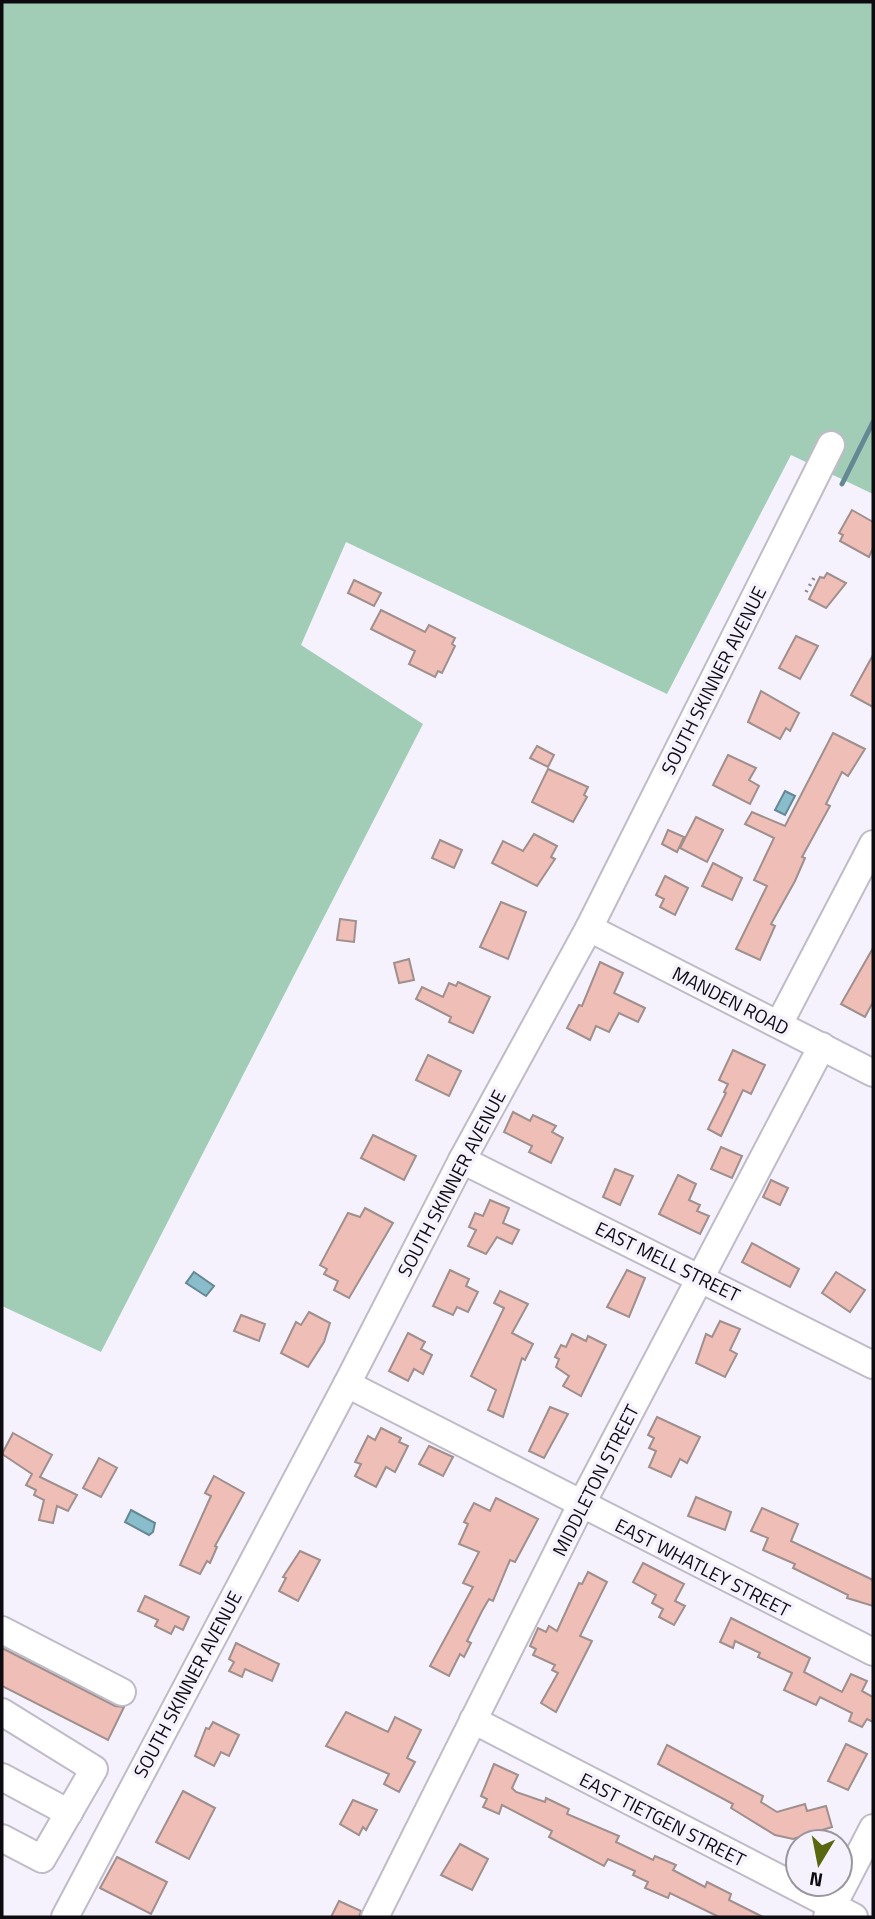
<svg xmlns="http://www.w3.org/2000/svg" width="875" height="1919" font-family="'Titillium Web',sans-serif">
<rect width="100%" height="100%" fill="#f6f2fd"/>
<polygon fill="#a1cdb6" points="2,2 873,2 873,494 791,455 667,694 346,542 301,645 423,724 101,1352 2,1306"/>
<g fill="#89bdcc" stroke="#648894" stroke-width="2">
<polygon points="785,791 795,796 785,815 775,810"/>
<polygon points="194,1272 214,1286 206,1296 186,1283"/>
<polygon points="131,1510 155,1523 153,1532 149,1535 125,1522"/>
</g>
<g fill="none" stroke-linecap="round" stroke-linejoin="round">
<polyline stroke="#648894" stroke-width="5" points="842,484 873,422"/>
</g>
<g fill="#efbeb7" stroke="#9f8f8d" stroke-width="2">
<polygon points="852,510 873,522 873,548 869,557 840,541 843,535 839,533"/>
<polygon points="827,573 846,583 826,608 809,599 820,577 824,578"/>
<polygon points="354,580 381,593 374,606 348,593"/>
<polygon points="381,610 425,632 429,625 455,638 452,644 455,646 442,673 438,671 435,677 409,664 415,651 371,629"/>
<polygon points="796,636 818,646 800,679 779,668"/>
<polygon points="873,655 873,707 851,695"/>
<polygon points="761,691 799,713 790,731 786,728 780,739 748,722"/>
<polygon points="833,733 865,749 848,776 842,772 826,804 830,806 802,857 805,858 795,881 771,924 775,926 760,960 736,949 767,886 754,880 774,838 745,824 752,812 785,826"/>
<polygon points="537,746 554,755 548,767 530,758"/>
<polygon points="728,755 756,768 749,780 759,786 750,804 713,785"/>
<polygon points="548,769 588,787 584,795 587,797 573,822 532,802"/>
<polygon points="696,817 723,830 707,862 680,848"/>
<polygon points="668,830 684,837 677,852 662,844"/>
<polygon points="534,834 557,846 551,857 555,859 537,886 492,863 503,841 523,851"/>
<polygon points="440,840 462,850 454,868 432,858"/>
<polygon points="713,863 742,878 732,900 702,886"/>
<polygon points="665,876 688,888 675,915 660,907 664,899 656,895"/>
<polygon points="501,902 526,912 508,959 480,947"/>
<polygon points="340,919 356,921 354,942 337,940"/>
<polygon points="873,948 873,1002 865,1017 841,1004"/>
<polygon points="409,959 414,980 399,983 394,963"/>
<polygon points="600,962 623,973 614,993 645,1008 638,1022 619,1013 609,1032 596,1026 590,1040 567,1028 579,1005 582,1006"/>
<polygon points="458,982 490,997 473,1033 449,1022 451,1017 416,999 422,987 443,997 449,983 456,986"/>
<polygon points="733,1050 765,1065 751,1094 743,1090 721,1136 708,1129 726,1093 724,1092 728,1084 719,1080"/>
<polygon points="428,1055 461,1071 449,1096 416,1080"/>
<polygon points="513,1112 530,1121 533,1115 556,1126 552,1132 563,1138 551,1163 529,1152 532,1146 504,1132"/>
<polygon points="373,1135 416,1156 404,1180 361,1158"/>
<polygon points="721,1147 742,1156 732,1178 711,1169"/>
<polygon points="615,1169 633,1176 620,1205 603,1197"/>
<polygon points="678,1175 696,1184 689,1200 700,1205 697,1211 709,1216 700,1234 659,1214"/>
<polygon points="771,1180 788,1188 780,1205 763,1197"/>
<polygon points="490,1200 509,1208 503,1223 519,1230 512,1244 497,1237 486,1254 468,1246 476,1230 469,1227 475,1213 483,1216"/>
<polygon points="365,1208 393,1223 349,1298 334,1290 338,1281 324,1274 327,1269 320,1265 348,1213 360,1217"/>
<polygon points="752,1243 799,1269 790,1287 742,1262"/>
<polygon points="450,1270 469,1279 466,1286 478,1292 468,1312 457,1307 453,1315 433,1306"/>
<polygon points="627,1270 645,1278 629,1317 607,1307"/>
<polygon points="836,1272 865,1290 850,1312 822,1293"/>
<polygon points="500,1291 528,1304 512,1333 533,1344 525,1360 522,1358 503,1417 488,1410 496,1390 471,1376 504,1308 494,1303"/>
<polygon points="309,1312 330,1323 324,1342 308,1367 281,1353 296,1322 301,1325"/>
<polygon points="241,1315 265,1324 259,1341 234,1331"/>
<polygon points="720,1321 740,1329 730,1350 737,1354 725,1377 696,1363 706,1334 712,1337"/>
<polygon points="408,1333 425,1342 421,1349 432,1355 423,1374 414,1369 408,1381 389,1371"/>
<polygon points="572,1334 586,1341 588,1336 606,1345 581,1396 563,1386 569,1376 556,1367 559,1359 555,1357 561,1345 566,1347"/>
<polygon points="550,1407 568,1414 544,1458 529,1451"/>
<polygon points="657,1417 700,1437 687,1463 680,1459 671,1477 649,1467 656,1451 649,1448 654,1438 648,1435"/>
<polygon points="381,1428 401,1438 399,1442 408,1446 395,1472 386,1467 376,1487 355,1476 361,1464 355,1462 368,1436 375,1440"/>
<polygon points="13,1433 52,1455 40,1477 77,1495 68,1511 57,1506 53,1523 39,1520 44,1500 34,1495 36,1490 26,1485 32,1474 2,1454"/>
<polygon points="429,1446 453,1457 443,1476 419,1464"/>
<polygon points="99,1458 117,1468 101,1497 83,1488"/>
<polygon points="214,1476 244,1493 215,1546 217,1547 210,1563 207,1561 200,1574 180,1565 211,1496 205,1493"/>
<polygon points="696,1497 731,1512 725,1530 688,1516"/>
<polygon points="496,1498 538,1519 515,1562 510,1560 493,1601 489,1599 482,1611 467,1641 471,1643 464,1657 460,1654 449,1676 430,1666 473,1587 463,1583 479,1552 459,1544 468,1524 464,1522 474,1503 490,1511"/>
<polygon points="762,1508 798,1524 791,1541 873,1580 873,1606 847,1598 848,1595 793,1568 795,1564 763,1550 768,1538 751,1531"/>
<polygon points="300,1551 320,1560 298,1601 279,1591 286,1578 283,1577"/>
<polygon points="643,1563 684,1584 675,1601 685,1606 674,1625 659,1617 663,1609 652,1603 656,1595 633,1582"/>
<polygon points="588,1572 607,1582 580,1636 592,1641 556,1712 541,1703 558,1673 552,1670 555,1665 533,1655 536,1649 530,1646 538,1628 546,1632 549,1626 557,1631 579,1583 582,1584"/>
<polygon points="145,1596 189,1617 183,1630 175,1626 171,1634 155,1626 158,1620 138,1611"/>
<polygon points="731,1618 810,1658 804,1672 842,1692 851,1674 867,1681 862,1691 873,1697 873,1722 867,1719 862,1727 849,1721 852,1713 820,1697 816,1705 784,1690 792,1673 758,1657 760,1653 735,1641 733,1648 720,1642"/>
<polygon points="236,1643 279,1664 272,1681 245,1669 242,1677 229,1671 234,1662 229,1659"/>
<polygon points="2,1648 115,1706 124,1707 108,1740 2,1686"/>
<polygon points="346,1712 388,1732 395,1717 421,1730 407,1758 415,1762 399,1792 384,1784 389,1774 326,1746"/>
<polygon points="213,1722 239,1735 229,1756 221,1752 214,1766 195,1756 206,1728 209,1729"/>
<polygon points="846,1744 867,1754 848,1790 828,1781"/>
<polygon points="667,1745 763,1796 761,1802 777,1812 805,1804 807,1811 826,1806 832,1827 793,1839 775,1835 731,1808 733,1804 658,1764"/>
<polygon points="494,1764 518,1775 512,1788 516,1792 545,1802 546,1798 569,1809 567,1814 619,1836 616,1842 653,1860 655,1856 676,1865 673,1870 705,1887 707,1882 731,1894 729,1900 763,1917 719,1917 670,1893 668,1898 645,1888 648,1882 633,1875 635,1871 608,1859 604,1866 549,1837 552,1831 502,1805 499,1814 483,1807 487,1799 481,1796"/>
<polygon points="183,1791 215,1808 189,1859 156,1842"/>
<polygon points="353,1800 377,1810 366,1830 363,1827 359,1835 340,1824"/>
<polygon points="460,1844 488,1859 472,1890 441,1875"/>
<polygon points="117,1857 167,1882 151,1914 100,1888"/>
<polygon points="339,1901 361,1911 359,1917 331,1917"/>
</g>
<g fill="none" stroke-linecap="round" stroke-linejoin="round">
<g stroke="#bfbbc9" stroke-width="30">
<g id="minor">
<polyline points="589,928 873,1073"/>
<polyline points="779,1024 873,844"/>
<polyline points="462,1160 873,1365"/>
<polyline points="347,1384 873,1652"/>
<polyline points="2,1630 122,1692"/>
<polyline points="2,1712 94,1769 42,1859 2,1838"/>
<polyline points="473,1720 854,1917"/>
<polyline points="2,1777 69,1813"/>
<polyline points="65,1917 347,1384 462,1160 589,928 831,445"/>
<polyline points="375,1917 581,1505 822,1046"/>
<polyline points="827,1917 873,1828"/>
</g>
</g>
<polyline stroke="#8d8a92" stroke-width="3.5" stroke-dasharray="2 5" stroke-linecap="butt" points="806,592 814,578 818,580"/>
<use href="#minor" stroke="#fff" stroke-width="26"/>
</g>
<g text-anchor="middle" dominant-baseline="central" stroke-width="7" stroke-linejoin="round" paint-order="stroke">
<g font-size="19" fill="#0d0b10" stroke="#f6f2fd">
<text transform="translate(713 680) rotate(-63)">SOUTH SKINNER AVENUE</text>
<text transform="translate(731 1000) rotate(27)">MANDEN ROAD</text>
<text transform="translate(451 1183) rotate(-62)">SOUTH SKINNER AVENUE</text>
<text transform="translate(668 1261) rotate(26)">EAST MELL STREET</text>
<text transform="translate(595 1480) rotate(-63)">MIDDLETON STREET</text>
<text transform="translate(703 1567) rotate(27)">EAST WHATLEY STREET</text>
<text transform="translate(187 1684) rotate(-62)">SOUTH SKINNER AVENUE</text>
<text transform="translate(663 1819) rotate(27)">EAST TIETGEN STREET</text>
</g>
</g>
<rect width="875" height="1919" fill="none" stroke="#0d0b10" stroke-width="7"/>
<g transform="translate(819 1863) rotate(190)"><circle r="33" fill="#f6f2fd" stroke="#99969e" stroke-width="2"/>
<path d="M0-5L12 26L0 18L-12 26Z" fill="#586710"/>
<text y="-10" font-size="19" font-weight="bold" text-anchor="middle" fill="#0d0b10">N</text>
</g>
</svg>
